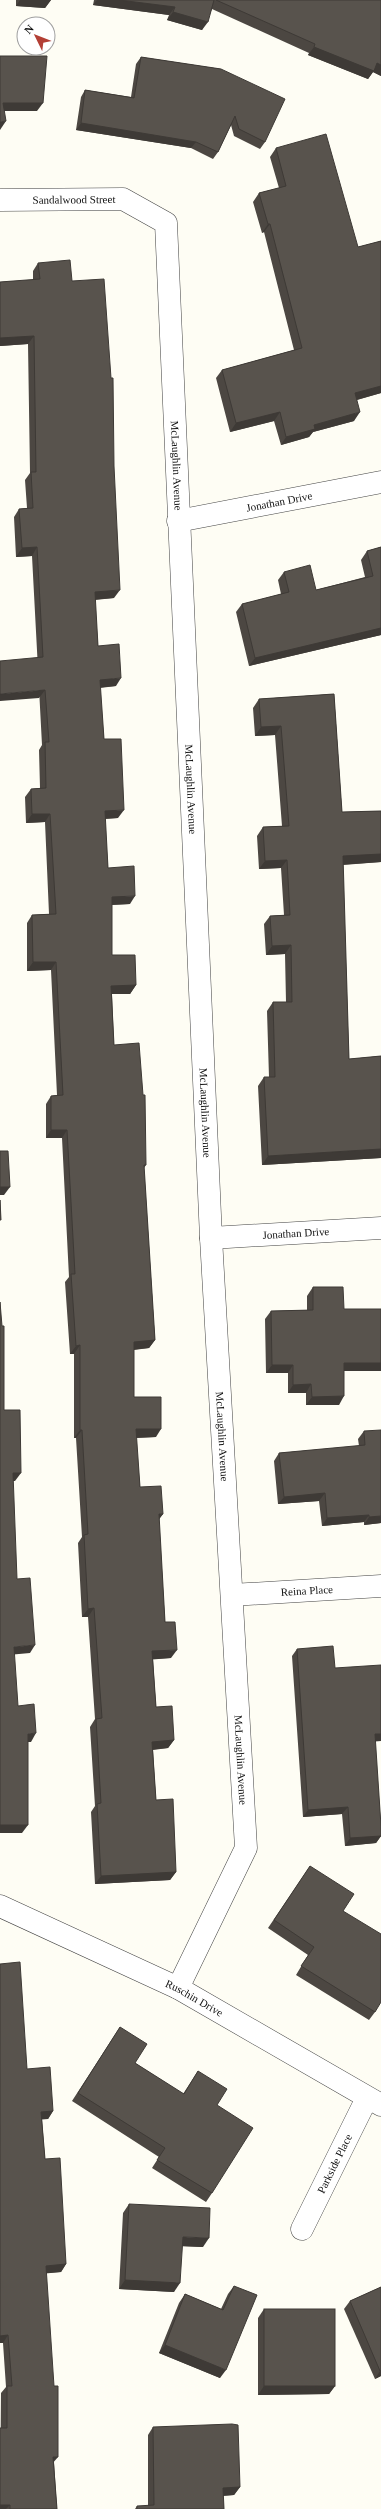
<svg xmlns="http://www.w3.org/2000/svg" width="381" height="2509" font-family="Georgia,serif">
<rect width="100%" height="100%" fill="#fefdf4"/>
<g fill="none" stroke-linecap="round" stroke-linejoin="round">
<g stroke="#434343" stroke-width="23">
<g id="street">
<path id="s1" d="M 0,200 L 123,199 L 166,223 L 211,1238 L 246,1848 L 178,1988"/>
<path id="s2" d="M 178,521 L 381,482"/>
<path id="s3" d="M 211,1238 L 381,1228"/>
<path id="s4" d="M 232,1595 L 381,1586"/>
<path id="s5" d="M 0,1906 L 178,1988 L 381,2105"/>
<path id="s6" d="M 302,2229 L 367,2098"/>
</g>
</g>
<use href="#street" stroke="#fff" stroke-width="22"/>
</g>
<g fill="#4c4742">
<polygon points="16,0 51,0 45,8 16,6"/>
<polygon points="94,0 381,0 381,76 373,72 368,79 308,55 309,53 212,9 202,30 167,20 169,15 93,5"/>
<polygon points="141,57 221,69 265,142 260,149 234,136 231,125 218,152 213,159 191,148 76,130 81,97 85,90 131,97 136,64"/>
<polygon points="276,148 358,247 381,241 381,393 357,400 354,421 313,432 309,437 281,445 274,421 230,432 216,378 222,370 294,350 264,232 262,233 253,202 259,193 279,188 270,157"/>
<polygon points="38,263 72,281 114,598 95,600 98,646 116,686 100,688 104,739 118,818 105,819 108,868 130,904 112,905 112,955 136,985 130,994 112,994 114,1045 146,1165 144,1168 155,1340 149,1348 134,1350 134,1397 156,1437 136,1438 140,1487 163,1514 159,1519 165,1622 171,1658 153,1659 156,1707 174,1740 168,1748 153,1750 156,1800 176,1872 170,1880 95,1884 91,1812 95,1806 90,1727 95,1719 88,1617 82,1617 78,1543 82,1537 76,1438 74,1438 74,1354 70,1354 65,1282 69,1277 62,1138 46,1138 46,1104 51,1096 57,1095 51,970 27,971 27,923 32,915 49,914 45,822 26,823 25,797 31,789 40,788 39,750 42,745 32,556 16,557 14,517 19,509 27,508 25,480 30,473 28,344 0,346 0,282 33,280 33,271"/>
<polygon points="381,547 381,635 249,666 236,612 242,604 281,594 278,580 284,572 316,590 365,577 361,560 367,551"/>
<polygon points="334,694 342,812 381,811 381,862 343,865 349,1059 381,1056 381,1158 262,1165 258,1086 264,1077 269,1077 267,1011 273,1002 286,1002 285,954 266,955 264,924 270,916 284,915 281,868 259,869 257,836 263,827 282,826 275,735 255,736 253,708 259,699"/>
<polygon points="313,1287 344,1309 381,1309 381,1371 344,1371 339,1405 306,1405 306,1393 288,1393 288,1373 266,1373 265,1319 271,1311 307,1310 307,1296"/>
<polygon points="364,1431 381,1523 364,1525 364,1522 322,1526 319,1501 278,1504 274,1461 279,1453 359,1446 358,1439"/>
<polygon points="297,1649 335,1668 375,1741 381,1826 381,1836 376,1843 345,1846 342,1814 303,1817 292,1656"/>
<polygon points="310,1866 343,1911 375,2012 369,2020 296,1975 308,1955 268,1928"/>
<polygon points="0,1964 27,2069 53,2111 48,2119 42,2119 45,2159 66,2264 61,2272 46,2273 54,2462 57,2509 0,2509 1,2393 6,2387 3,2343 0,2343"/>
<polygon points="120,2027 135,2063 183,2094 198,2071 217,2105 212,2193 206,2202 152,2168 159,2157 72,2101"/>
<polygon points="129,2204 203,2247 182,2246 174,2292 119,2289 123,2213"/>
<polygon points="234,2286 220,2378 159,2353 179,2303 185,2294 221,2309 228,2294"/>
<polygon points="381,2287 381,2376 375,2379 344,2309 350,2301"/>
<polygon points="264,2309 335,2386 329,2394 258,2395 258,2318"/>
<polygon points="153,2427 240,2487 234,2495 223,2496 224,2509 135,2509 137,2506 148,2506 148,2435"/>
</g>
<g fill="#3e3a36">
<polygon points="20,0 51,0 45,8 16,6"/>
<polygon points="97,0 119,0 175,7 169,15 93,5"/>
<polygon points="173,12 208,22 202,30 167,20"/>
<polygon points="314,47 377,63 381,65 381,76 373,72 368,79 308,55"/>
<polygon points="3,103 43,103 37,111 0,111"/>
<polygon points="6,121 0,130 0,122"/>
<polygon points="81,123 196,142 191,148 76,130"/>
<polygon points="268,224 270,224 264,232 262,233"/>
<polygon points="34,336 28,344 0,346 0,338"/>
<polygon points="381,386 381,393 349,402 355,393"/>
<polygon points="280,412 274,421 230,432 236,423"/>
<polygon points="360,412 354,421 313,432 309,437 281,445 286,437 314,425"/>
<polygon points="37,547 32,556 16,557 22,548"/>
<polygon points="120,590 114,598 89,600 95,592"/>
<polygon points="381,628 381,635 249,666 255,658"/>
<polygon points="121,678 116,686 94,688 100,680"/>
<polygon points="45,690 39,698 0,701 0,694"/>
<polygon points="281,726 275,735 255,736 261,727"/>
<polygon points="124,810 118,818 99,819 105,811"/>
<polygon points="32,814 50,814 45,822 26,823"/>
<polygon points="381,854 381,862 337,865 343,856"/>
<polygon points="287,860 281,868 259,869 265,861"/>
<polygon points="135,896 130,904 107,905 112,897"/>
<polygon points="291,945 285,954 266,955 272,946"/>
<polygon points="33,962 56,962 51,970 27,971"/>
<polygon points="136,985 130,994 105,994 111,986"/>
<polygon points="51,1130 67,1130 62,1138 46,1138"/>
<polygon points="381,1149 381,1158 262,1165 268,1156"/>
<polygon points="0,1187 10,1187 4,1195 0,1195"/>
<polygon points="155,1340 149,1348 129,1350 134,1342"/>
<polygon points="80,1345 74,1354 70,1354 76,1346"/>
<polygon points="344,1363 381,1363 381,1371 338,1371"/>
<polygon points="272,1365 293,1365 288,1373 266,1373"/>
<polygon points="311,1384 306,1393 288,1393 293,1385"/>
<polygon points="344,1396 339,1405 306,1405 312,1397"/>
<polygon points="136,1429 161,1429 156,1437 130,1438"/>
<polygon points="80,1430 82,1430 76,1438 74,1438"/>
<polygon points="13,1473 21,1473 15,1481 7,1481"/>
<polygon points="325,1493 319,1501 278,1504 284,1497"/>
<polygon points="159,1514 163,1514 157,1522"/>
<polygon points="369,1515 364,1522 322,1526 327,1518"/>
<polygon points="381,1516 381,1523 364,1525 369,1517"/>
<polygon points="94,1608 88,1617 82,1617 88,1609"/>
<polygon points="35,1645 30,1653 8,1655 14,1647"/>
<polygon points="177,1650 171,1658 146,1660 152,1651"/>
<polygon points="36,1733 31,1742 22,1742 28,1734"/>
<polygon points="375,1734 381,1734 381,1741 369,1742"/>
<polygon points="174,1740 168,1748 147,1750 152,1742"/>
<polygon points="348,1807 342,1814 303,1817 308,1810"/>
<polygon points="0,1825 28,1825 22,1833 0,1833"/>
<polygon points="381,1836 376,1843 345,1846 350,1838"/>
<polygon points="176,1872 170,1880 95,1884 101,1876"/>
<polygon points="53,2111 48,2119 36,2120 41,2112"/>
<polygon points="183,2237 209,2238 203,2247 177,2246"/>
<polygon points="66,2264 61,2272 40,2274 46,2266"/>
<polygon points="125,2280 180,2283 174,2292 119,2289"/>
<polygon points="8,2335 3,2343 0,2343 0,2336"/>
<polygon points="165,2345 226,2370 220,2378 159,2353"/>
<polygon points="381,2370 381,2376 375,2379 380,2371"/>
<polygon points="264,2386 335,2386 329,2394 258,2395"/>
<polygon points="53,2457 58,2457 52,2464"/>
<polygon points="240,2487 234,2495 217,2496 223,2488"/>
<polygon points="0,2505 10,2505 6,2509 0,2509"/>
</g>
<g fill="#58534d" stroke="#3e3a36">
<polygon points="119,0 214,0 208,22 173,12 175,7"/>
<polygon points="216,0 381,0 381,65 377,63 374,71 314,47 315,44"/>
<polygon points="0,56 47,56 43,103 3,103 6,121 0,122"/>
<polygon points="141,57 221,69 285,99 265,142 239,129 235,116 218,152 196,142 81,123 85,90 134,98"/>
<polygon points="326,134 358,247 381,241 381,386 355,393 360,412 314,425 315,429 286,437 280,412 236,423 222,370 302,348 270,224 268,224 259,193 286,186 276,148"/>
<polygon points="70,260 72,281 104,279 111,378 113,378 114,466 120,590 95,592 98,646 119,644 121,678 100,680 104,739 121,739 124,810 105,811 108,868 134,866 135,896 112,897 112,955 135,955 136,985 111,986 114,1045 139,1043 143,1095 145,1095 146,1165 144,1165 155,1340 134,1342 134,1397 161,1397 161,1429 136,1429 140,1487 161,1486 163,1514 159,1514 165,1622 175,1622 177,1650 152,1651 156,1707 172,1706 174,1740 152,1742 156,1800 173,1799 176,1872 101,1876 97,1804 101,1803 96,1719 102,1718 94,1608 88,1609 84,1535 88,1534 82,1430 80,1430 80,1345 76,1346 71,1274 75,1274 67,1130 51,1130 51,1096 63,1095 56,962 33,962 32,915 56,914 50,814 32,814 31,789 46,788 45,742 49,742 45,690 0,694 0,661 43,657 37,547 22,548 19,509 33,508 31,472 36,472 34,336 0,338 0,282 40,279 38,263"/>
<polygon points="381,547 381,628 255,658 242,604 289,592 284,572 310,565 316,590 373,576 367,551"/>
<polygon points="334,694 342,812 381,811 381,854 343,856 349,1059 381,1056 381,1149 268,1156 264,1077 275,1077 273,1002 292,1002 291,945 272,946 270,916 290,915 287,860 265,861 263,827 289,826 281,726 261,727 259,699"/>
<polygon points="0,1151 8,1151 10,1187 0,1187"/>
<polygon points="0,1200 1,1220 0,1220"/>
<polygon points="313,1287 343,1287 344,1309 381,1309 381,1363 344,1363 344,1396 312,1397 311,1384 293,1385 293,1365 272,1365 271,1311 313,1310"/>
<polygon points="0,1302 2,1326 4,1326 4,1410 20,1410 21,1473 13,1473 17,1579 30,1578 35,1645 14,1647 18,1706 34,1704 36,1733 28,1734 28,1825 0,1825"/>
<polygon points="381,1430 381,1516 369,1517 369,1515 327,1518 325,1493 284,1497 279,1453 365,1445 364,1431"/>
<polygon points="333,1646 335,1668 381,1665 381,1734 375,1734 381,1826 381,1836 350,1838 348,1807 308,1810 297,1649"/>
<polygon points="310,1866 354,1894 343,1911 381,1934 381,2002 375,2012 301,1966 314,1947 274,1920"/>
<polygon points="20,1962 27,2069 50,2067 53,2111 41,2112 45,2159 60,2158 66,2264 46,2266 54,2386 58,2386 58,2457 53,2457 57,2509 10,2509 10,2505 0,2505 0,2428 7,2428 7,2386 12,2386 8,2335 0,2336 0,1964"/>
<polygon points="120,2027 147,2044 135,2063 184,2094 198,2071 227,2089 217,2105 253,2128 212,2193 157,2160 165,2148 78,2093"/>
<polygon points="129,2204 210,2208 209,2238 183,2237 180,2283 125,2280"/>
<polygon points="234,2286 257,2295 226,2370 165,2345 185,2294 223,2310"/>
<polygon points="381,2287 381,2370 380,2371 350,2301"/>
<rect x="264" y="2309" width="71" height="77"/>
<polygon points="232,2424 238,2425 240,2487 223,2488 224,2509 137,2509 137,2506 154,2505 153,2427"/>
</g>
<g text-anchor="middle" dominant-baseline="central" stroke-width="4" stroke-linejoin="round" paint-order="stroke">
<g font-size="11" fill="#101010" stroke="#fff">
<text stroke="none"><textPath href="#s1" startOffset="74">Sandalwood Street</textPath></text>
<text stroke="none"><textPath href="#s1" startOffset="415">McLaughlin Avenue</textPath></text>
<text stroke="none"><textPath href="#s2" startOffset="103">Jonathan Drive</textPath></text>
<text stroke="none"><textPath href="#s1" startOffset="739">McLaughlin Avenue</textPath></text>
<text stroke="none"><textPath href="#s1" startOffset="1063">McLaughlin Avenue</textPath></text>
<text stroke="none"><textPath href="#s3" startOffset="85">Jonathan Drive</textPath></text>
<text stroke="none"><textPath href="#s1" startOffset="1387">McLaughlin Avenue</textPath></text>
<text stroke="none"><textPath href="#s4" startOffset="75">Reina Place</textPath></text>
<text stroke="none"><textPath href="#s1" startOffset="1711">McLaughlin Avenue</textPath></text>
<text stroke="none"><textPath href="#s5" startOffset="215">Ruschin Drive</textPath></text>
<text stroke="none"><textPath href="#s6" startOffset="73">Parkside Place</textPath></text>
</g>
</g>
<g transform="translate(36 36) rotate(313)"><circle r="19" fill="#ffffff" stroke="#9f9f9f"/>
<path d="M0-3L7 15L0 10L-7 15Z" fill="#b33f35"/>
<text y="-6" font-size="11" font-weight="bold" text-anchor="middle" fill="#101010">N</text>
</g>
</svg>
